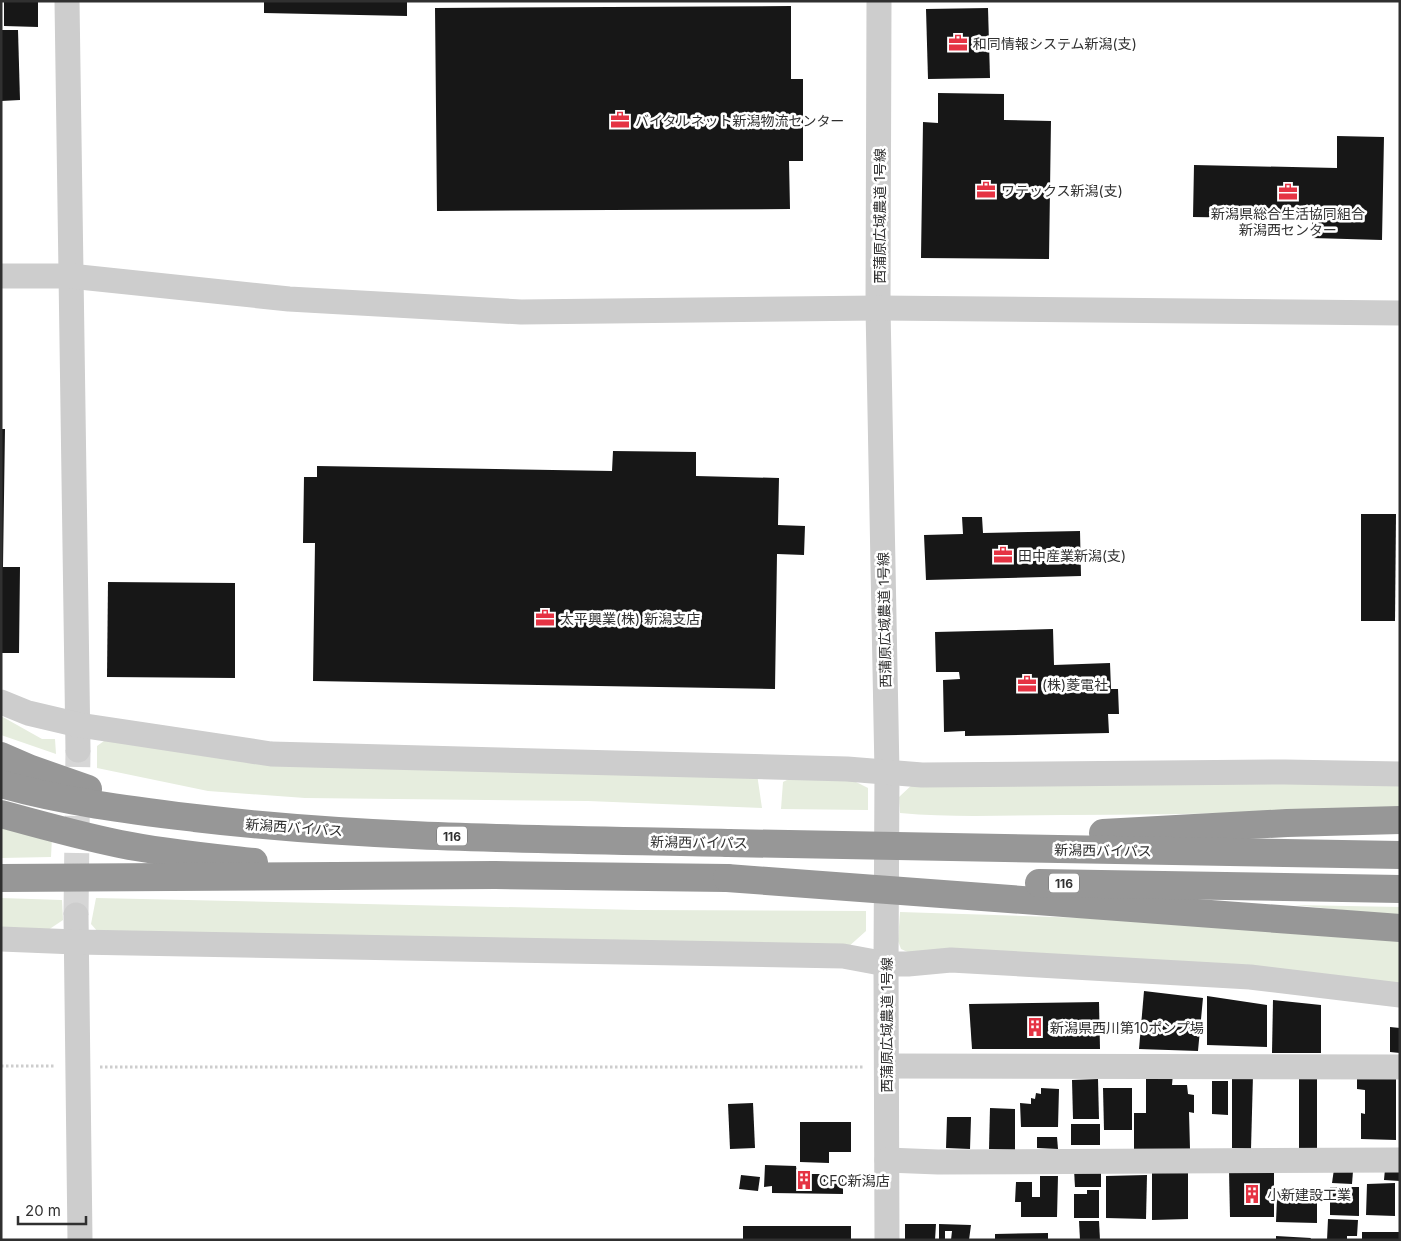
<svg xmlns="http://www.w3.org/2000/svg" width="1401" height="1241" font-family="Inter,'Noto Sans JP',sans-serif">
<rect width="100%" height="100%" fill="#fff"/>
<g fill="#e6edde">
<polygon points="1,716 42,739 55,739 56,754 1,735"/>
<polygon points="104,741 757,774 762,808 588,801 305,798 208,791 97,768 97,746"/>
<polygon points="795,776 844,776 868,788 868,810 781,809 783,782"/>
<path d="M 1400,782 L 1400,808 C 1288,812 1175,815 1063,815 C 1009,815 954,818 900,813 L 899,797 L 914,783 Z"/>
<polygon points="1,826 52,837 51,857 1,858"/>
<polygon points="1,898 62,900 63,920 48,930 1,930"/>
<polygon points="96,898 638,910 866,911 866,931 847,948 98,932 91,924"/>
<polygon points="1295,905 1400,907 1400,916"/>
<polygon points="900,912 1175,921 1400,938 1400,985 914,955 901,949 898,941"/>
</g>
<g fill="#171717">
<polygon points="4,1 38,1 38,27 4,26"/>
<polygon points="264,1 407,1 407,16 264,13"/>
<polygon points="791,6 791,79 803,79 803,161 789,161 790,209 437,211 435,8"/>
<polygon points="988,8 990,78 928,79 926,9"/>
<polygon points="1,30 18,30 20,100 1,101"/>
<polygon points="938,93 1004,94 1004,120 1051,121 1049,259 921,258 923,122 938,123"/>
<polygon points="1337,136 1384,137 1382,240 1312,238 1312,219 1193,217 1194,165 1337,168"/>
<polygon points="1,429 5,429 3,567 20,567 19,653 1,653"/>
<polygon points="613,451 696,452 696,476 779,478 778,525 805,526 804,555 777,554 775,689 313,681 315,543 303,543 304,477 317,477 317,466 612,471"/>
<polygon points="1361,514 1396,514 1395,621 1361,621"/>
<polygon points="962,517 982,517 983,533 1080,531 1081,576 926,580 924,535 963,534"/>
<polygon points="108,582 235,583 235,678 107,677"/>
<polygon points="1053,629 1054,665 1110,663 1111,689 1118,689 1119,714 1108,714 1109,733 965,736 965,731 944,732 943,680 960,679 959,672 936,672 935,632"/>
<polygon points="1144,991 1203,998 1198,1051 1139,1049"/>
<polygon points="1207,996 1267,1005 1267,1047 1207,1045"/>
<polygon points="1273,1000 1321,1005 1321,1053 1272,1053"/>
<polygon points="1099,1002 1100,1049 972,1049 969,1004"/>
<polygon points="1390,1027 1400,1028 1400,1053 1390,1052"/>
<polygon points="1146,1073 1173,1073 1172,1085 1187,1085 1188,1094 1194,1095 1194,1113 1189,1112 1190,1149 1134,1149 1134,1113 1146,1113"/>
<polygon points="1317,1074 1317,1149 1299,1148 1299,1075"/>
<polygon points="1232,1075 1253,1075 1251,1149 1232,1148"/>
<polygon points="1357,1075 1396,1076 1396,1140 1361,1139 1361,1113 1365,1114 1365,1090 1357,1089"/>
<polygon points="1098,1079 1099,1119 1073,1119 1072,1080"/>
<polygon points="1212,1081 1228,1081 1228,1115 1212,1114"/>
<polygon points="1041,1088 1059,1089 1058,1127 1021,1127 1020,1103 1031,1104 1031,1098 1035,1099 1036,1093 1041,1094"/>
<polygon points="1103,1088 1132,1088 1132,1130 1104,1130"/>
<polygon points="753,1103 755,1148 730,1149 728,1104"/>
<polygon points="990,1108 1015,1109 1015,1150 989,1149"/>
<polygon points="947,1117 971,1117 970,1149 946,1148"/>
<polygon points="800,1122 851,1122 851,1152 829,1152 829,1163 800,1162"/>
<rect x="1071" y="1124" width="29" height="21"/>
<polygon points="1037,1137 1057,1137 1058,1149 1037,1148"/>
<polygon points="765,1165 796,1166 797,1174 843,1174 843,1194 772,1193 772,1186 764,1187"/>
<polygon points="1334,1169 1353,1171 1352,1184 1332,1183"/>
<polygon points="1385,1169 1400,1170 1400,1181 1384,1180"/>
<polygon points="1074,1170 1101,1170 1101,1187 1075,1187"/>
<polygon points="1229,1170 1274,1171 1274,1217 1230,1217"/>
<polygon points="1152,1171 1188,1171 1188,1219 1152,1220"/>
<polygon points="741,1175 760,1177 758,1191 739,1189"/>
<polygon points="1147,1175 1146,1219 1106,1218 1106,1176"/>
<polygon points="1040,1176 1058,1176 1057,1217 1021,1217 1021,1202 1015,1202 1016,1182 1032,1182 1032,1197 1040,1197"/>
<polygon points="1395,1183 1395,1216 1366,1215 1367,1184"/>
<polygon points="1330,1187 1359,1187 1359,1216 1330,1215"/>
<polygon points="1087,1190 1099,1190 1099,1218 1074,1218 1074,1194 1087,1194"/>
<polygon points="1277,1198 1317,1198 1317,1223 1276,1222"/>
<polygon points="1328,1219 1358,1220 1357,1236 1347,1236 1347,1240 1327,1240"/>
<polygon points="1079,1221 1099,1221 1100,1240 1080,1240"/>
<polygon points="905,1224 936,1224 935,1240 905,1240"/>
<polygon points="939,1224 971,1225 969,1240 951,1240 952,1231 945,1231 945,1240 939,1240"/>
<rect x="743" y="1226" width="108" height="14"/>
<rect x="1362" y="1232" width="38" height="8"/>
<polygon points="1048,1233 1048,1240 995,1240 995,1234"/>
<polygon points="1276,1236 1311,1238 1310,1240 1276,1240"/>
</g>
<g fill="none" stroke-linecap="round" stroke-linejoin="round">
<polyline stroke="#d6d6d6" stroke-width="25" stroke-dasharray="25 12" stroke-linecap="butt" points="76,915 78,750"/>
<g stroke="#cdcdcd" stroke-width="3" stroke-dasharray="2.5 2.5" stroke-linecap="butt">
<polyline points="1,1066 56,1066"/>
<polyline points="100,1067 863,1067"/>
</g>
<g stroke="#cdcdcd" stroke-width="25">
<polyline points="67,1 78,750"/>
<polyline points="879,1 878,308 887,772 886,964 887,1240"/>
<polyline points="1,276 70,276 289,299 521,312 878,308 1400,313"/>
<polyline points="1,702 28,713 79,725 271,754 847,769 922,775 1285,772 1400,774"/>
<polyline points="76,915 80,1240"/>
<polyline points="1,939 76,942 843,956 886,964 908,964 951,960 1250,977 1400,995"/>
<polyline points="887,1066 1400,1067"/>
<polyline points="887,1160 938,1162 1400,1160"/>
</g>
<g stroke="#979797" stroke-width="28">
<polyline points="1,756 31,769 88,789"/>
<path d="M 1,784 C 64,802 130,810 195,818 C 371,839 550,839 728,843"/>
<path d="M 1,814 C 41,825 80,836 120,844 C 164,853 209,857 254,862"/>
<polyline points="1,878 495,875 727,878"/>
</g>
<g stroke="#979797" stroke-width="28">
<polyline points="1103,833 1287,823 1400,820"/>
<polyline points="728,843 1400,855"/>
<polyline points="727,878 1400,928"/>
<polyline points="1039,883 1400,889"/>
</g>
</g>
<defs>
<g id="office-bare" transform="scale(1.5)"><path d="M-6-3h4V-5.5h4V-3h4V5H-6ZM-1-4.5V-3h2v-1.5ZM-6 0V1H6V0Z" fill="#e53343" stroke="#fff" stroke-width="2.5" paint-order="stroke"/></g>
<g id="building-bare" transform="scale(1.5)"><path d="M-4-6H4V6H1V3H-1V6H-4ZM-2.5-4.3h1.7v1.8h-1.7ZM.8-4.3h1.7v1.8H.8ZM-2.5-1h1.7V.8h-1.7ZM.8-1h1.7V.8H.8Z" fill="#e53343" stroke="#fff" stroke-width="2.5" paint-order="stroke"/></g>
</defs>
<g fill-rule="evenodd">
<use href="#office-bare" x="958" y="43"/>
<use href="#office-bare" x="620" y="120"/>
<use href="#office-bare" x="986" y="190"/>
<use href="#office-bare" x="1288" y="192"/>
<use href="#office-bare" x="1003" y="555"/>
<use href="#office-bare" x="545" y="618"/>
<use href="#office-bare" x="1027" y="684"/>
<use href="#building-bare" x="1035" y="1027"/>
<use href="#building-bare" x="804" y="1180"/>
<use href="#building-bare" x="1252" y="1194"/>
</g>
<g text-anchor="middle" dominant-baseline="central" stroke-width="5" stroke-linejoin="round" paint-order="stroke">
<g fill="#fff" stroke="#6e6e6e" stroke-width="1">
<rect x="437" y="826.5" width="30" height="19" rx="4"/>
<rect x="1049" y="873.5" width="30" height="19" rx="4"/>
</g>
<g font-size="12" font-weight="bold" fill="#303030">
<text x="452" y="836">116</text>
<text x="1064" y="883">116</text>
</g>
<g font-size="14" fill="#303030" stroke="#fff" text-anchor="start">
<text x="973" y="43">和同情報システム新潟(支)</text>
<text x="635" y="120">バイタルネット新潟物流センター</text>
<text x="1001" y="190">ワテックス新潟(支)</text>
<text x="1288" y="213" text-anchor="middle">新潟県総合生活協同組合<tspan x="1288" dy="16">新潟西センター</tspan></text>
<text x="1018" y="555">田中産業新潟(支)</text>
<text x="560" y="618">太平興業(株) 新潟支店</text>
<text x="1042" y="684">(株)菱電社</text>
<text x="1050" y="1027">新潟県西川第10ポンプ場</text>
<text x="819" y="1180">CFC新潟店</text>
<text x="1267" y="1194">小新建設工業</text>
</g>
<g font-size="14" fill="#303030" stroke="#fff">
<text transform="translate(879 216) rotate(-90)">西蒲原広域農道 1号線</text>
<text transform="translate(884 620) rotate(-91)">西蒲原広域農道 1号線</text>
<text transform="translate(294 827) rotate(4)">新潟西バイパス</text>
<text transform="translate(699 842) rotate(1)">新潟西バイパス</text>
<text transform="translate(1103 850) rotate(1)">新潟西バイパス</text>
<text transform="translate(886 1025) rotate(-90)">西蒲原広域農道 1号線</text>
</g>
</g>
<rect width="1401" height="1241" fill="none" stroke="#303030" stroke-width="5"/>
<path d="M18 1216v8h68v-8" fill="none" stroke="#303030" stroke-width="2.5"/>
<text x="25" y="1216" font-size="15" fill="#303030" stroke="#ffffff" stroke-width="4" paint-order="stroke">20 m</text>
</svg>
